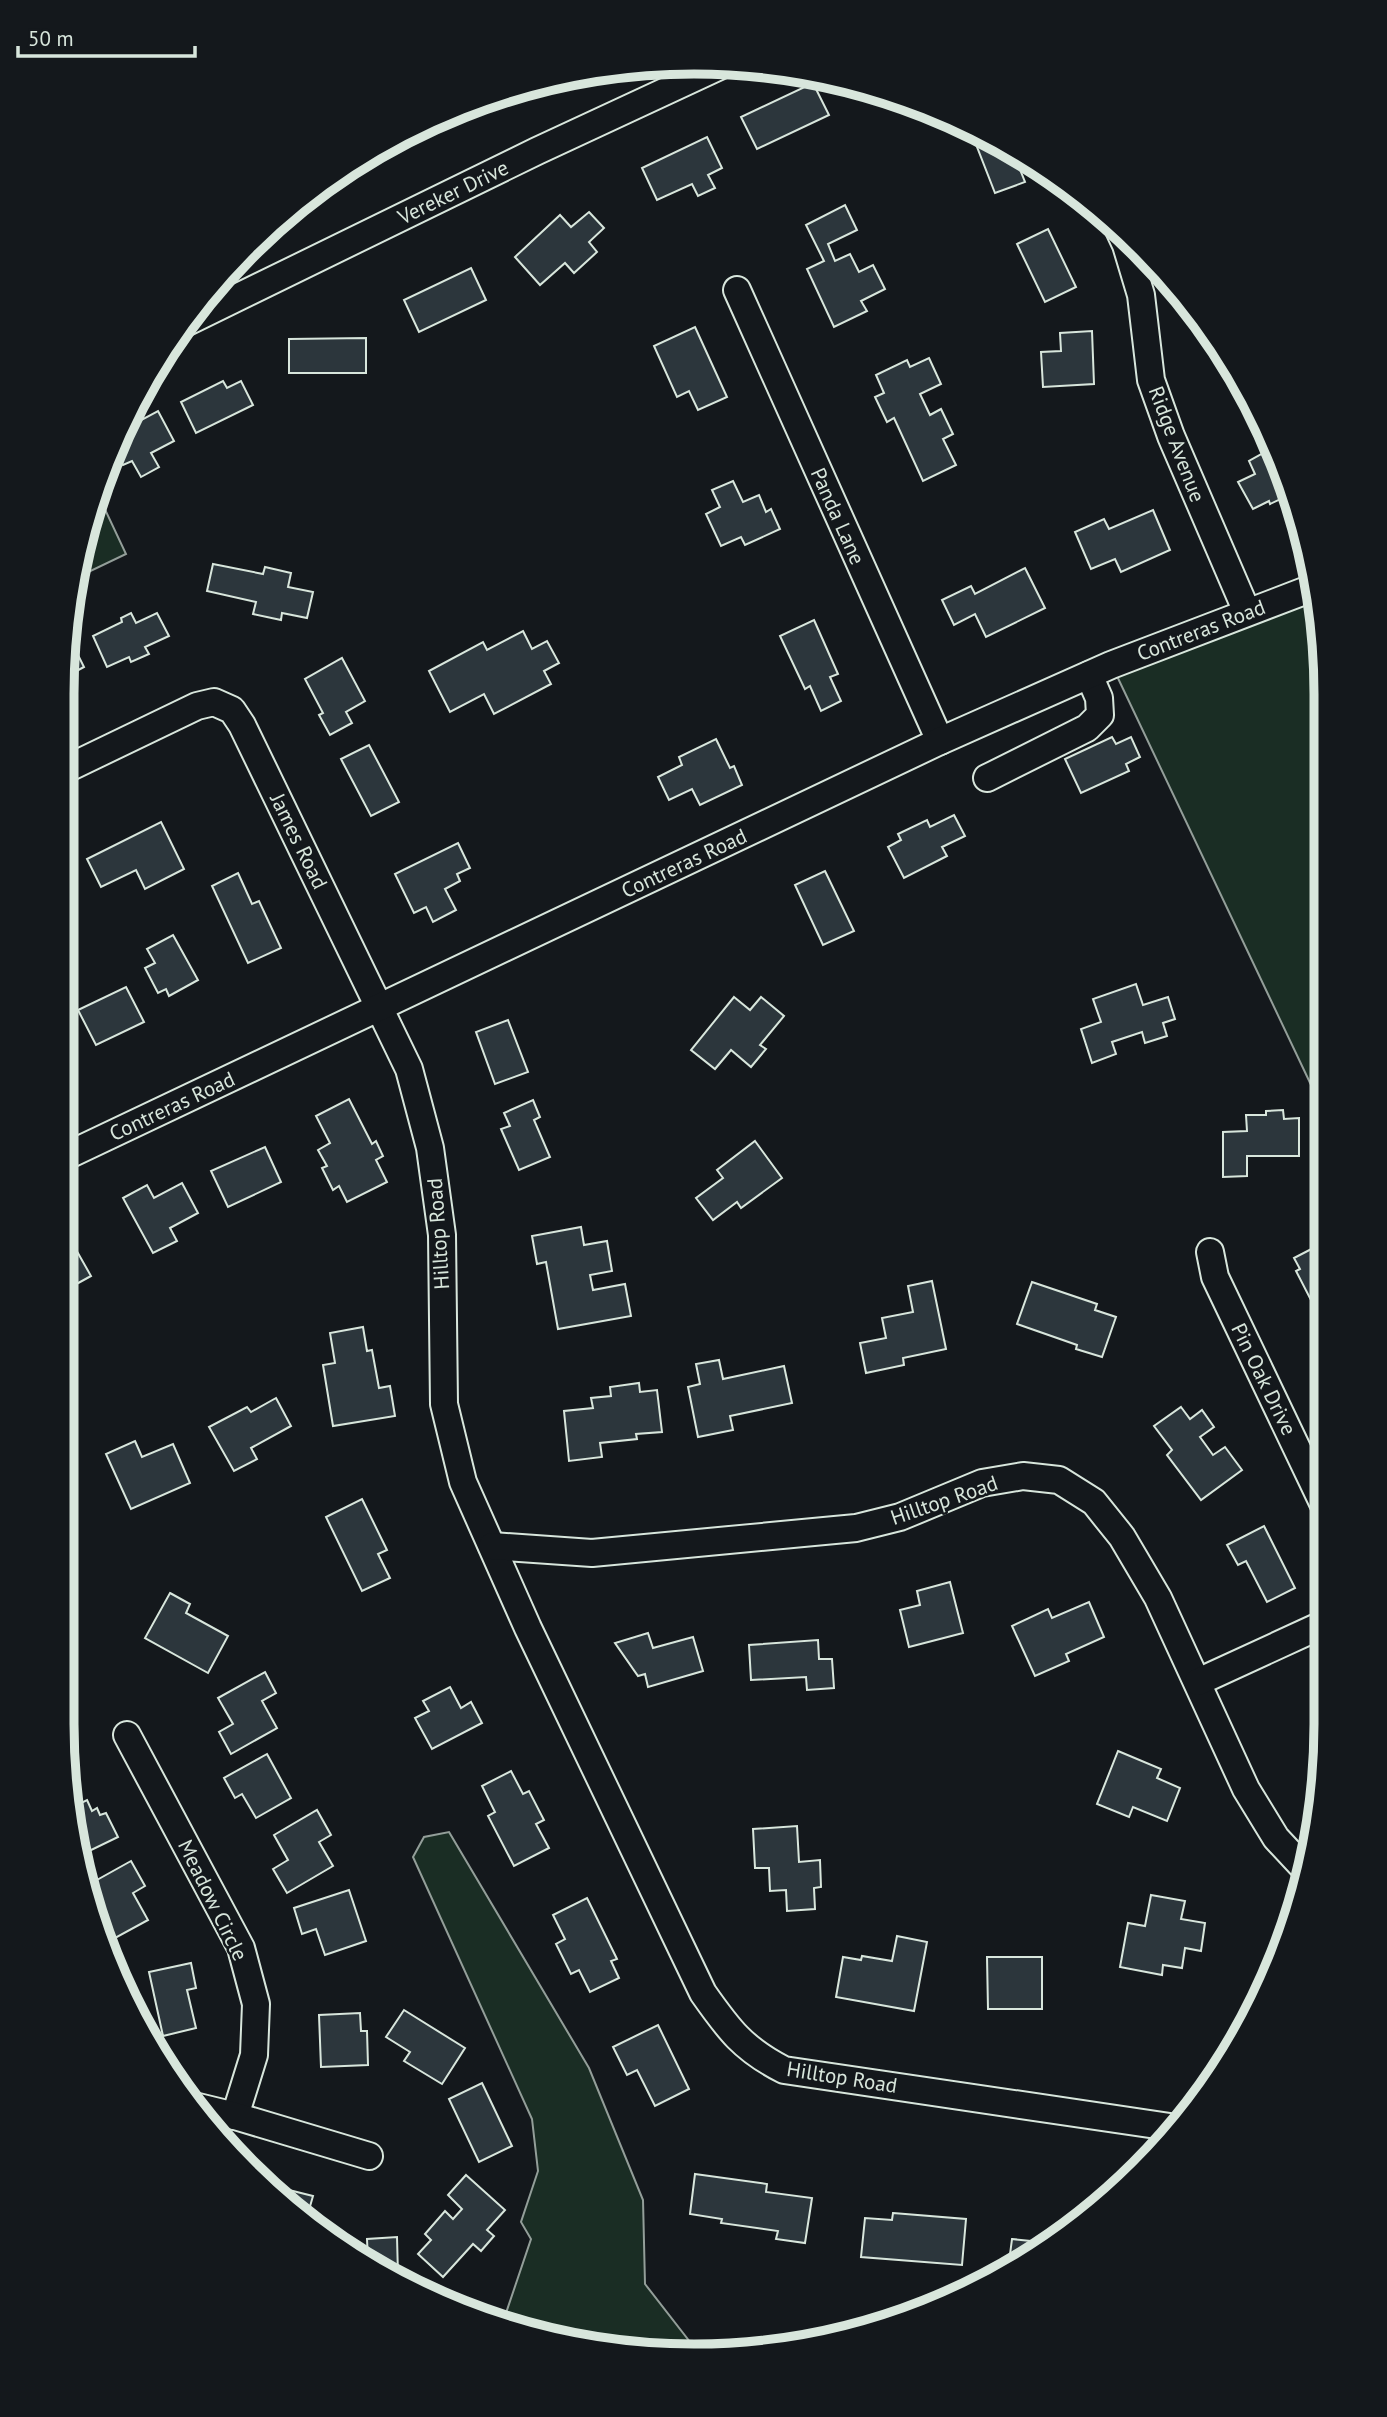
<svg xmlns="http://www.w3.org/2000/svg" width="1387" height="2417" font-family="'PT Sans',sans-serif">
<rect width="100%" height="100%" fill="#14181c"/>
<g fill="#1a2d24" stroke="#939e99" stroke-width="2">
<polygon points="93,499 102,503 126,554 78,577"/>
<polygon points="1318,599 1320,611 1322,1108 1116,674"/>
<polygon points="449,1832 589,2068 643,2200 645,2284 697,2351 529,2334 503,2322 531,2239 521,2222 538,2171 532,2119 413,1857 424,1837"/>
</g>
<g fill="#2c363c" stroke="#d8e6dc" stroke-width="2">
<polygon points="813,83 829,115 757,149 741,117"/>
<polygon points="498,95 500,98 480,109 477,103 441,122 438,117"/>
<polygon points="978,132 1011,147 1025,182 995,193 972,134"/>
<polygon points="707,137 722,168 708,175 715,188 698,196 692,184 657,200 642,168"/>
<polygon points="390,141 396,153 340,180 337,174"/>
<polygon points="845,205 857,230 828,244 835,261 850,254 859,272 873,265 885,289 861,301 867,311 834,327 807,269 824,261 806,225"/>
<polygon points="589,212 604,228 589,242 597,252 574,273 565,263 540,285 515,257 560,215 571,227"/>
<polygon points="1048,229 1076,287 1045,302 1017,244"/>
<polygon points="471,268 486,300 419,332 404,300"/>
<polygon points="695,327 727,397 698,410 689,391 677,397 654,346"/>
<polygon points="1092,331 1094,384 1043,387 1041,352 1061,351 1060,333"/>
<polygon points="366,338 366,373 289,373 289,339"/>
<polygon points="929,358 941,384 920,394 930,415 941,409 953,434 943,439 956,465 923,481 894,418 887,422 875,397 884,393 876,375 907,360 910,367"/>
<polygon points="223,381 227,388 241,381 253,405 196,433 181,402"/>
<polygon points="158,411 174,441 151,453 159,467 141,477 132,461 123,465 114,449 129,416 134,424"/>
<polygon points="1267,451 1275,467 1279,464 1292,490 1295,503 1289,495 1270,504 1269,501 1253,509 1238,482 1255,474 1249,461"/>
<polygon points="733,481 743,502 759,495 766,512 771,509 780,529 745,545 741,537 721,546 706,514 720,507 712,490"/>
<polygon points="1153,510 1170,550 1121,572 1115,559 1091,569 1075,532 1104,519 1109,529"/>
<polygon points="213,564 263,574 265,567 291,573 288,587 313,592 307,618 282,613 281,620 253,614 256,602 207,591"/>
<polygon points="1025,568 1045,608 986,637 975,614 954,625 942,600 971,586 975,594"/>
<polygon points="131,613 136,623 157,613 169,636 145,647 149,654 131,662 129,657 107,667 93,636 122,622 121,618"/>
<polygon points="814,620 838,674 830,677 841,701 821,711 810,686 805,689 780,636"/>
<polygon points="523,631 532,649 547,641 559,663 544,671 551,684 494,714 484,694 450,712 429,671 483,642 487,650"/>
<polygon points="76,651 84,667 69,675 75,687 63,693 63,653 65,657"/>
<polygon points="342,658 365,701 346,712 352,723 330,735 319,715 323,713 305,679"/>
<polygon points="1112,737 1116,744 1131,737 1140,757 1126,764 1129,771 1081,793 1065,759"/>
<polygon points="716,739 730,768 734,766 742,785 700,805 692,789 669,800 658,777 682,765 679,757"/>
<polygon points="369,745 399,802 371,816 341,759"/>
<polygon points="954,815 965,836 942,847 947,856 904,878 888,847 901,840 898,834 927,820 930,827"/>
<polygon points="161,822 184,869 145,889 136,870 101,887 87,859"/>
<polygon points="458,843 470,868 457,874 460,881 445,889 456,910 433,922 426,907 414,913 395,874"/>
<polygon points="825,871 854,931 823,945 795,885"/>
<polygon points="238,873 252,904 259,901 281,948 248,963 212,886"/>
<polygon points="173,935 198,980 169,996 166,989 158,993 145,968 155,963 147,949"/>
<polygon points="1136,984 1143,1005 1168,997 1175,1019 1163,1023 1167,1036 1145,1043 1142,1032 1112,1042 1116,1054 1092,1063 1081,1029 1101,1022 1093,999"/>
<polygon points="126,987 144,1022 96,1045 78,1010"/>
<polygon points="734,997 750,1010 761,997 784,1016 760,1045 766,1049 751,1067 731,1050 715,1069 691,1050"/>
<polygon points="508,1020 528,1072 495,1084 476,1032"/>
<polygon points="349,1099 372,1144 376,1141 383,1156 376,1160 387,1182 347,1202 339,1186 333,1190 322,1168 327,1166 318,1150 330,1143 316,1116"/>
<polygon points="533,1100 540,1117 534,1120 550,1157 519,1170 501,1129 510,1126 504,1113"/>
<polygon points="1283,1110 1284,1119 1299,1118 1299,1156 1247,1156 1247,1176 1223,1177 1223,1132 1247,1131 1246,1115 1266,1115 1266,1111"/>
<polygon points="755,1141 782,1178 741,1208 737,1202 713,1220 696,1198 723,1178 717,1170"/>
<polygon points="265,1147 281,1182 228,1207 211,1171"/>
<polygon points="182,1183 198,1213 170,1228 177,1241 153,1253 123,1198 147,1185 154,1198"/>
<polygon points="62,1225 91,1276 62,1292"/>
<polygon points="581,1227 584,1245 607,1241 612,1271 590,1275 593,1290 625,1284 631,1316 558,1329 546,1262 537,1264 532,1236"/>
<polygon points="1323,1243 1323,1299 1313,1304 1296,1271 1300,1269 1294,1258"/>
<polygon points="932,1281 946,1349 903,1358 904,1365 866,1373 860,1343 886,1338 882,1318 913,1312 908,1286"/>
<polygon points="1032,1282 1097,1304 1095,1310 1116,1317 1102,1357 1076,1349 1077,1345 1017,1324"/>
<polygon points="363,1327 367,1351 372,1350 379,1388 390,1386 395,1416 333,1426 323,1365 335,1363 330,1333"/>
<polygon points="719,1360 723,1379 784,1366 792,1403 730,1416 733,1430 698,1437 688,1387 700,1384 696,1364"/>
<polygon points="639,1383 640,1392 657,1390 662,1432 636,1434 637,1439 600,1443 602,1457 569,1461 564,1411 593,1408 591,1398 611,1396 610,1387"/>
<polygon points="276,1398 291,1426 251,1448 257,1459 234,1471 209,1427 247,1407 251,1412"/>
<polygon points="1181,1407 1190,1419 1202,1410 1214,1427 1200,1437 1213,1455 1225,1447 1242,1470 1201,1500 1167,1455 1172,1450 1154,1426"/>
<polygon points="135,1441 142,1457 173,1444 190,1483 131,1509 106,1454"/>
<polygon points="362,1499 387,1550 378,1554 390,1578 362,1591 326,1517"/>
<polygon points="1264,1526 1295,1588 1267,1602 1246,1561 1238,1565 1227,1545"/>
<polygon points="950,1582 963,1633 909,1647 900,1610 920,1605 917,1591"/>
<polygon points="170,1593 190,1604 186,1613 228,1636 208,1673 145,1638"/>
<polygon points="1089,1602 1104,1637 1066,1654 1069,1661 1035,1676 1012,1626 1048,1609 1052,1618"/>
<polygon points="648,1633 653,1648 693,1637 703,1671 648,1687 645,1674 638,1676 615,1643"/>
<polygon points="818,1640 819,1659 832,1659 834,1688 807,1690 806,1677 751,1680 749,1645"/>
<polygon points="61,1649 73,1655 61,1677"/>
<polygon points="265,1672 276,1693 262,1701 277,1728 231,1754 219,1732 233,1724 218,1698"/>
<polygon points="450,1687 461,1708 471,1702 482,1723 432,1749 415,1718 429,1711 423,1701"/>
<polygon points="1324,1741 1324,1767 1312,1756"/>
<polygon points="1118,1751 1161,1769 1157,1778 1180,1788 1167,1821 1133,1807 1129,1817 1097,1804"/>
<polygon points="267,1754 291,1798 256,1818 242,1794 235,1798 224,1778"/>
<polygon points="511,1771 523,1794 529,1791 544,1820 536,1824 549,1848 514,1866 488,1816 495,1812 482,1786"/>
<polygon points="87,1800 92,1811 97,1808 100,1815 106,1813 118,1837 83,1854 75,1806"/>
<polygon points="317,1810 331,1835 319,1842 333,1866 287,1893 273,1869 288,1860 274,1835"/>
<polygon points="797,1826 799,1862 820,1860 821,1887 814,1888 815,1909 787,1911 786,1890 770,1891 769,1868 755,1868 753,1829"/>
<polygon points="131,1861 145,1886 133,1893 148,1920 106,1943 94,1920 88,1885"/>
<polygon points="349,1890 366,1941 325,1955 316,1929 302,1934 294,1908"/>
<polygon points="1151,1895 1185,1901 1181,1919 1205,1923 1201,1951 1185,1948 1182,1968 1163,1965 1162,1975 1120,1967 1128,1923 1145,1926"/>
<polygon points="587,1898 617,1959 611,1961 619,1978 590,1992 579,1970 571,1974 556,1944 565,1939 553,1915"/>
<polygon points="897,1936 927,1942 914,2011 836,1997 843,1957 861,1960 862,1956 892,1961"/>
<polygon points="987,1957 1042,1957 1042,2009 988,2009"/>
<polygon points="191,1963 196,1988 187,1990 196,2028 163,2036 149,1972"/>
<polygon points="404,2010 465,2048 442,2084 404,2061 410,2052 386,2037"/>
<polygon points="360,2013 361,2031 367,2031 368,2065 321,2067 319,2015"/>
<polygon points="658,2025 689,2089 655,2106 637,2070 627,2075 613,2047"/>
<polygon points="482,2083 512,2146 479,2162 449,2099"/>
<polygon points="695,2174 767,2184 766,2192 812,2198 805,2243 776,2239 778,2231 721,2223 722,2219 690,2214"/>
<polygon points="466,2175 505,2210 487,2230 494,2236 481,2251 473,2244 443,2277 418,2254 431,2240 425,2234 445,2211 453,2219 462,2209 448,2195"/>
<polygon points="289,2190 313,2196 307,2217 286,2197"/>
<polygon points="893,2213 966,2219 962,2265 861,2257 865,2218 892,2220"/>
<polygon points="397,2237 398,2275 368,2261 367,2239"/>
<polygon points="1012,2239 1041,2242 1009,2262"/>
</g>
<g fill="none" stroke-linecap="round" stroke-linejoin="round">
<g stroke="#d8e6dc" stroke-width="30">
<g id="minor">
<polyline points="1119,230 1126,245 1141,295 1151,380 1171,436 1247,612"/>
<polyline points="737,290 940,741"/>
<polyline points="185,323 537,151 722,65"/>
<path d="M 62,771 L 197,706 L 214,702 L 232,710 L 242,725 L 409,1069 L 430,1148 L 442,1235 L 444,1404 L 463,1482 L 528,1628 L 703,1993 C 729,2030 743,2049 784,2070 L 1170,2127"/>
<polyline points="987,778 1087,728 1100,715 1099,698 1089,675"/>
<polyline points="62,1158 940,741 1111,665 1315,587"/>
<polyline points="1210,1252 1215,1277 1324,1505"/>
<polyline points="492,1546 592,1553 856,1528 900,1517 982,1483 1023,1476 1059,1480 1094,1502 1122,1537 1158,1598 1246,1789 1276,1838 1304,1868"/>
<polyline points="1198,1682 1324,1624"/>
<polyline points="127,1735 241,1948 256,2004 254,2055 235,2116"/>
<polyline points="190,2105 235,2116 369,2156"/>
</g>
</g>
<use href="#minor" stroke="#14181c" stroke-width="26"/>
</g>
<g text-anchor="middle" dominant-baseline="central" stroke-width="5" stroke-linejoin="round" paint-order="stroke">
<g font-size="21" fill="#d8e6dc" stroke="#14181c">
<text transform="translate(453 192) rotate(-26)">Vereker Drive</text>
<text transform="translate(1177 444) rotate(69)">Ridge Avenue</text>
<text transform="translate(838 516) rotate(66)">Panda Lane</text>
<text transform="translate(1201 630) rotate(-21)">Contreras Road</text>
<text transform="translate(299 841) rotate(64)">James Road</text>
<text transform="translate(684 863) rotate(-25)">Contreras Road</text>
<text transform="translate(172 1106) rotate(-25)">Contreras Road</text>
<text transform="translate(438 1234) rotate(-94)">Hilltop Road</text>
<text transform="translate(1264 1379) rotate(64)">Pin Oak Drive</text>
<text transform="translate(944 1500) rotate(-19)">Hilltop Road</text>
<text transform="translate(213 1900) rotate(64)">Meadow Circle</text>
<text transform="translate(842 2077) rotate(9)">Hilltop Road</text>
</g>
</g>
<path d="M0 0H1387V2417H0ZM694 74H694A620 620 0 0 1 1314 694V1724A620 620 0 0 1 694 2344H694A620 620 0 0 1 74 1724V694A620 620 0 0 1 694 74Z" fill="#14181c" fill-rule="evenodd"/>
<path fill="none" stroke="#d8e6dc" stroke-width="9" d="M694 74H694A620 620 0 0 1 1314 694V1724A620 620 0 0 1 694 2344H694A620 620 0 0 1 74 1724V694A620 620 0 0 1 694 74Z"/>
<path d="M18 46v10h177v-10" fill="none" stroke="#d8e6dc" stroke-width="3.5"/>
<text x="28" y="46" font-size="21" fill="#d8e6dc" stroke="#14181c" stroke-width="5" paint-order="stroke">50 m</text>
</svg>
